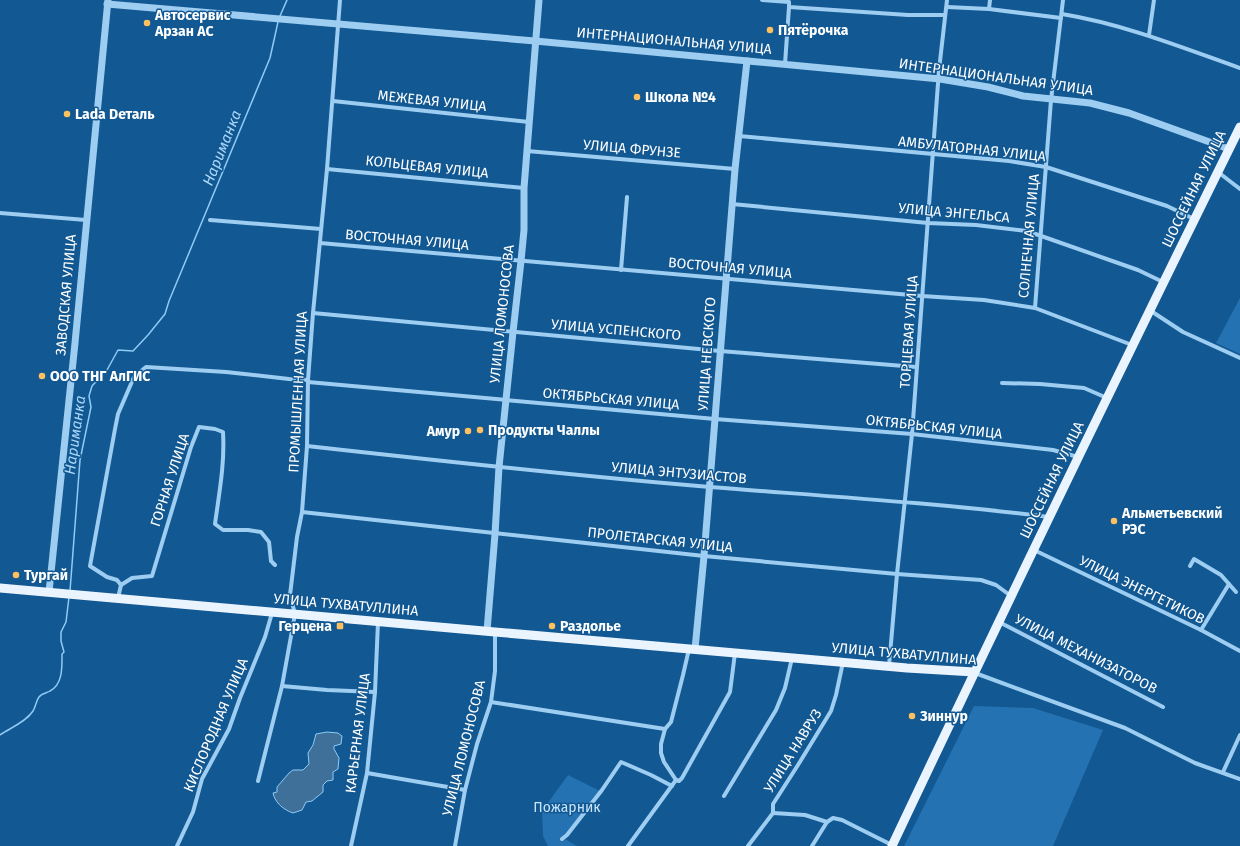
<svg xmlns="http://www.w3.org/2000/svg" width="1240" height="846" font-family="'Fira Sans',sans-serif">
<rect width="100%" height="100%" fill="#125892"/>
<g fill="#2472b1">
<polygon points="1240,298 1240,354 1216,343"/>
<polygon points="974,706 1033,708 1103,730 1053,846 904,846"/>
<polygon points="568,775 600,791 565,839 577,846 548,846 543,836 542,811"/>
</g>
<path fill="#3e709a" stroke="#90caf6" d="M 327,732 L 338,733 L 342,736 L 341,744 L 334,746 L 334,749 L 339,758 L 338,769 L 333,772 L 333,780 L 327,781 L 323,785 L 323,792 L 312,801 L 306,802 L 302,810 L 293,813 C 284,810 275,803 273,793 L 277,792 L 277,787 L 289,773 L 293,770 L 303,770 L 309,764 L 308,753 L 313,745 L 316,734 Z"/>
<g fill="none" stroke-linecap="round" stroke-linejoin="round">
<g stroke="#90caf6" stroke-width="1.5">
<polyline points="280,16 287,0"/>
<polyline points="70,591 80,460 91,407 89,396 92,386 107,370 118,350 133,351 148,335 165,314 169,301 270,58 278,22"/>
<path d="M 0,735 C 10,728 26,722 33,711 C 36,706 36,701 39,697 C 42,693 47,693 50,691 C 63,684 62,667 62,654 L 64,652 L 61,641 L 61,632 L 66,622 L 69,597"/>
</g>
<g stroke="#9ecdf2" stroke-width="4">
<polyline points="762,0 789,2 789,7 908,15 945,15"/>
<polyline points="947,7 989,9 1061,18"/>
<polyline points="989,9 990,0"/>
<path d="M 1062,14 C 1123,24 1181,47 1240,68"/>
<polyline points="1149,35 1154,0"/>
<polyline points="785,64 789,7"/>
<polyline points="333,101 529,122"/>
<polyline points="739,136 1009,161 1046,167 1167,206 1194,219"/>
<polyline points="527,151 735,169"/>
<polyline points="327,169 524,188"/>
<polyline points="1218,172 1240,189"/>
<polyline points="732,204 928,223 976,225 1027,231 1138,270 1163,282"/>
<polyline points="0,213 86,220"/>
<polyline points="210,220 321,229"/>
<polyline points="320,243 922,296 984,300 1035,308 1132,345"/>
<polyline points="621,270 627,197"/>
<polyline points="1035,308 1051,100 1063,0"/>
<polyline points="1151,311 1183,332 1240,358"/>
<polyline points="313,313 720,351 916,367"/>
<polyline points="308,382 715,419 912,434 1053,450 1078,457"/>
<polyline points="1002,383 1040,384 1084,388 1107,398"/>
<path d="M 307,446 C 441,461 575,476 710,487 C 823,496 937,503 1049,517"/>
<polyline points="302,512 704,556 897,574 981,580 996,585 1011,596"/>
<polyline points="1034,550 1201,630 1240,651"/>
<polyline points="1190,566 1194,559 1221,575 1236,592"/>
<polyline points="121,585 117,580 107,577 90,566 115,429 118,414 134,377 146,367 226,372 289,379 308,380"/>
<path d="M 118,598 L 121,585 L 132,578 L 152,576 L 191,447 L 199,427 L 215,429 L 223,432 C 225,463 219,494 215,524 L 223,530 L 248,530 L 261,532 L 269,542 L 271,561 L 275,565"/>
<polyline points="999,622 1163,707"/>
<polyline points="1201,630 1229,584"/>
<polyline points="889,666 897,574 912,434 939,70 947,0"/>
<polyline points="975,673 1125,728 1195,763 1240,779"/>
<polyline points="282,686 327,690 375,692"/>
<polyline points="491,702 665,729"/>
<polyline points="1223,772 1240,735"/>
<polyline points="367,773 465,790"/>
<polyline points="676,780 679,781 682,778 730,692 735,653"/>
<polyline points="676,780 664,762 661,753 661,744 665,729 671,722 683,675 689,649"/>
<polyline points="258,781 282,686 295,614 290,595 297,537 302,512 307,446 308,380 313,313 327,169 340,0"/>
<polyline points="724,796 776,710 785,688 792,658"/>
<polyline points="773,813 805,815 827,822 833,818 842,820 892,845"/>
<polyline points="562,839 567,835 602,790 621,762 651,775 672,786"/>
<polyline points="177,846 193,812 202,779 229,729 240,698 265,637 272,613"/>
<polyline points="351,846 367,773 375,692 378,622"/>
<polyline points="455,846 465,790 477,744 491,702 495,671 495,633"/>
<polyline points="628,846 676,780"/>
<polyline points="748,846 773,813 773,804 798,765 831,711 836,695 843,662"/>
<polyline points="812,846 827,822"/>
</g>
<g stroke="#9ecdf2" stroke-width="7">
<polyline points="107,4 535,41 940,79 988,87 1023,96 1090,103 1129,113 1229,149"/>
<polyline points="49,592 75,343 108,0"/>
<polyline points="487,631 495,534 499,467 513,332 521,261 524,230 524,188 539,0"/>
<polyline points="695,649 704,556 735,169 747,61"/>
</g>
<g stroke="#eaf4ff" stroke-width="9">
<polyline points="0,588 495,632 907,668 974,672"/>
<path d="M 892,846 C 1006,605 1122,366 1240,127"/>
</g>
</g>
<g fill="#ffc060" stroke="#125892" stroke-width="1.5">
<circle cx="147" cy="23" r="4"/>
<circle cx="770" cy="30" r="4"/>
<circle cx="637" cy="97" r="4"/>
<circle cx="67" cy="114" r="4"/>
<circle cx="42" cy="376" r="4"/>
<circle cx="480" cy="430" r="4"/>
<circle cx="468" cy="431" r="4"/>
<circle cx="1114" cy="521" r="4"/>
<circle cx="16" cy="575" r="4"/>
<rect x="336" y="622" width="8" height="8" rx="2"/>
<circle cx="552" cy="626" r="4"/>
<circle cx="912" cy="716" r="4"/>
</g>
<g text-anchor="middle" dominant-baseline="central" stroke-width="3" stroke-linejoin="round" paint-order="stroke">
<g font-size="14" font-weight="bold" fill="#fff" stroke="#125892" text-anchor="start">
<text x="155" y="15">Автосервис<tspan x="155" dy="16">Арзан АС</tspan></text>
<text x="778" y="30">Пятёрочка</text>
<text x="645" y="97">Школа №4</text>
<text x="75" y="114">Lada Dеталь</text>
<text x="50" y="376">ООО ТНГ АлГИС</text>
<text x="488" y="430">Продукты Чаллы</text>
<text x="460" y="431" text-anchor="end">Амур</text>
<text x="1122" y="513">Альметьевский<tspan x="1122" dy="16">РЭС</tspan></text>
<text x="24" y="575">Тургай</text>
<text x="332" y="626" text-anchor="end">Герцена</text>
<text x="560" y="626">Раздолье</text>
<text x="920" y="716">Зиннур</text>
</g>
<g font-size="14" fill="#fff" stroke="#125892">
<text transform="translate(674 41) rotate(5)">ИНТЕРНАЦИОНАЛЬНАЯ УЛИЦА</text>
<text transform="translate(996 77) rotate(8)">ИНТЕРНАЦИОНАЛЬНАЯ УЛИЦА</text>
<text transform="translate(432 101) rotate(6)">МЕЖЕВАЯ УЛИЦА</text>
<text transform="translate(632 149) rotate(5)">УЛИЦА ФРУНЗЕ</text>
<text transform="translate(972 149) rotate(6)">АМБУЛАТОРНАЯ УЛИЦА</text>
<text transform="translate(427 167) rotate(6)">КОЛЬЦЕВАЯ УЛИЦА</text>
<text transform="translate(1194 189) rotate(-64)">ШОССЕЙНАЯ УЛИЦА</text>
<text transform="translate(954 213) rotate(5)">УЛИЦА ЭНГЕЛЬСА</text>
<text transform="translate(1029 236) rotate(-85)">СОЛНЕЧНАЯ УЛИЦА</text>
<text transform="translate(407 240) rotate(5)">ВОСТОЧНАЯ УЛИЦА</text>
<text transform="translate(730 268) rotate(5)">ВОСТОЧНАЯ УЛИЦА</text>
<text transform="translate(66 295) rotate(-85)">ЗАВОДСКАЯ УЛИЦА</text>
<text transform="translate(502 314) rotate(-84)">УЛИЦА ЛОМОНОСОВА</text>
<text transform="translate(616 330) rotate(5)">УЛИЦА УСПЕНСКОГО</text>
<text transform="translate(909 332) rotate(-86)">ТОРЦЕВАЯ УЛИЦА</text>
<text transform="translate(707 354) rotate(-86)">УЛИЦА НЕВСКОГО</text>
<text transform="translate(298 392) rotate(-87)">ПРОМЫШЛЕННАЯ УЛИЦА</text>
<text transform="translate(611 399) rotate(5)">ОКТЯБРЬСКАЯ УЛИЦА</text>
<text transform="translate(934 427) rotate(6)">ОКТЯБРЬСКАЯ УЛИЦА</text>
<text transform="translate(679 473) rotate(5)">УЛИЦА ЭНТУЗИАСТОВ</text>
<text transform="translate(170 480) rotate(-72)">ГОРНАЯ УЛИЦА</text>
<text transform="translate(1052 480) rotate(-64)">ШОССЕЙНАЯ УЛИЦА</text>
<text transform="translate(660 540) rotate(6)">ПРОЛЕТАРСКАЯ УЛИЦА</text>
<text transform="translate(1142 590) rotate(26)">УЛИЦА ЭНЕРГЕТИКОВ</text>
<text transform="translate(346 605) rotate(5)">УЛИЦА ТУХВАТУЛЛИНА</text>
<text transform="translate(904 654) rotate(5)">УЛИЦА ТУХВАТУЛЛИНА</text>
<text transform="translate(1086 654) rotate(27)">УЛИЦА МЕХАНИЗАТОРОВ</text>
<text transform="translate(216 725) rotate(-67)">КИСЛОРОДНАЯ УЛИЦА</text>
<text transform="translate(358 733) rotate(-83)">КАРЬЕРНАЯ УЛИЦА</text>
<text transform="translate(464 748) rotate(-76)">УЛИЦА ЛОМОНОСОВА</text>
<text transform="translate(793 751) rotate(-58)">УЛИЦА НАВРУЗ</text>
</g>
<g font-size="14" fill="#c6e5fd" stroke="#125892">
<text x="567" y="807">Пожарник</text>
</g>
<g font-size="15" font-style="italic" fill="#aad7f9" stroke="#125892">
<text transform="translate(222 148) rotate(-68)">Нариманка</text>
<text transform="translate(75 435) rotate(-82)">Нариманка</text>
</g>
</g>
</svg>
